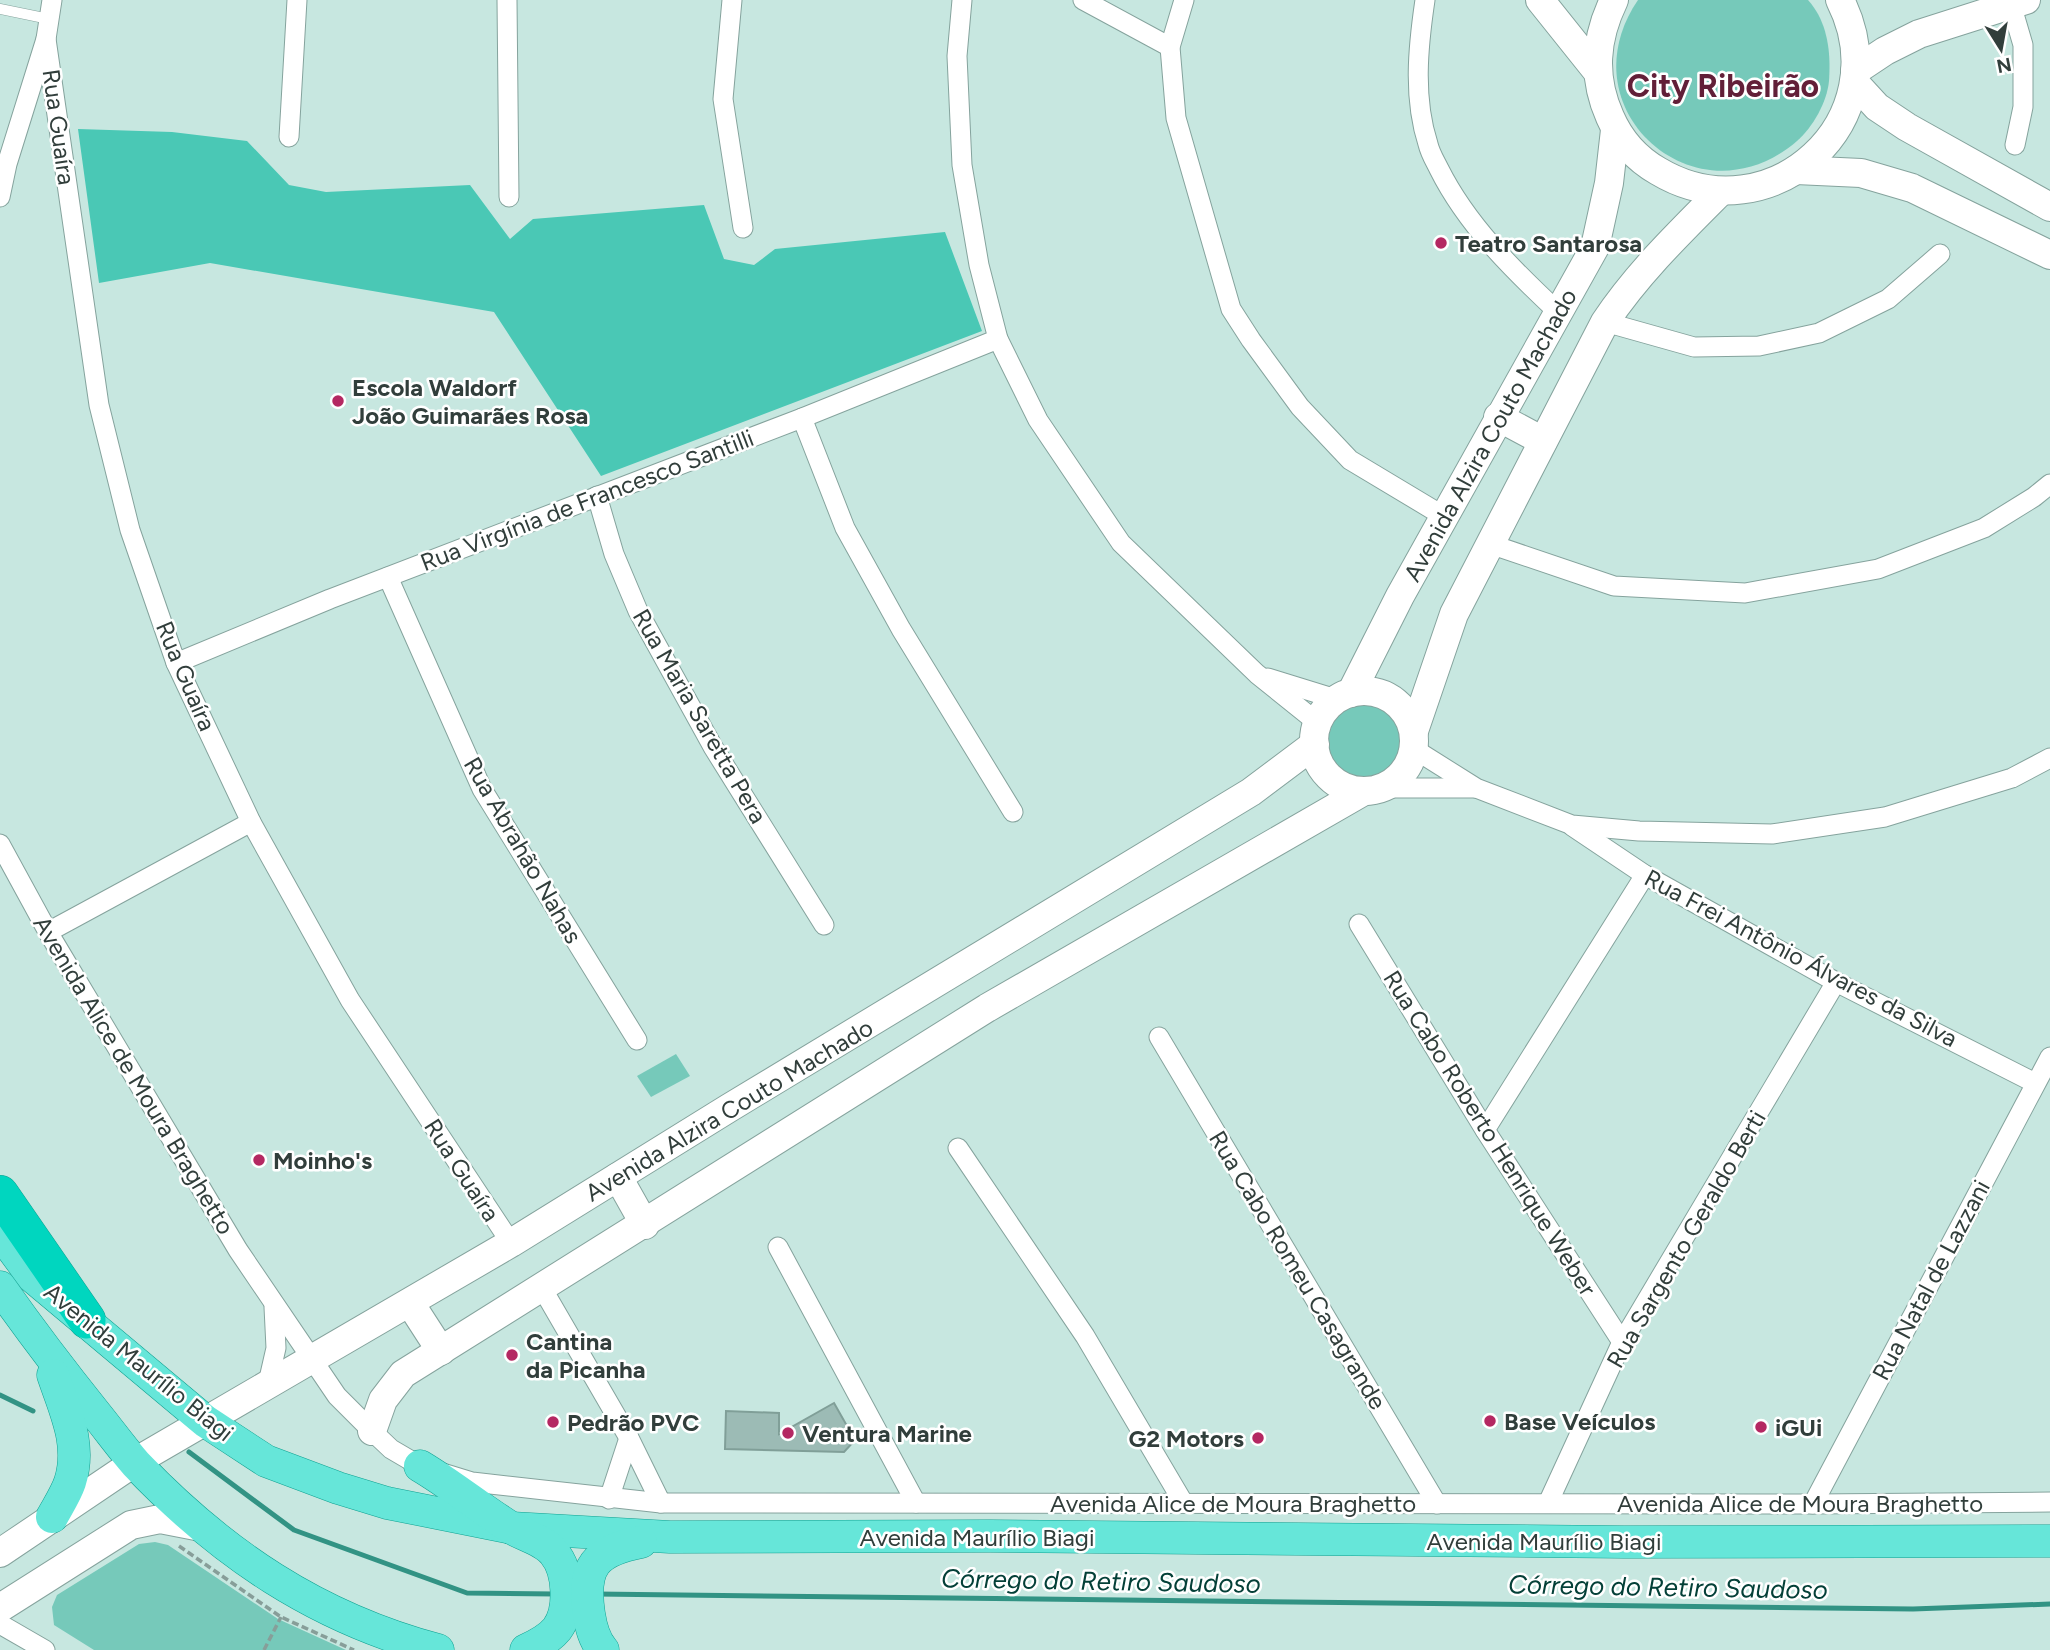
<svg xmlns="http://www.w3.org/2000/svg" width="2050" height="1650" font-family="Figtree,sans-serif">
<rect width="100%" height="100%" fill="#c7e7e0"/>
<g fill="#76c9ba">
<path d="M 1638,0 L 1808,0 C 1828,22 1831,53 1829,81 C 1827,102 1813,127 1797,141 C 1698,227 1563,110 1638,0 Z"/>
<circle cx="1366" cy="741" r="39"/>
<polygon points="676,1054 690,1076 651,1097 637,1076"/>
<polygon points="155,1542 168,1545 278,1619 346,1650 94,1650 54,1625 52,1607 57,1595 139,1544"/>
</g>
<polygon fill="#4ac8b5" points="78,129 172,132 247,141 289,185 326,192 470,185 510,239 533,219 704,205 724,259 754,265 775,249 945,232 982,331 601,476 494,312 210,263 99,283"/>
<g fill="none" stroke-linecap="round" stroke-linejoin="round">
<g stroke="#329384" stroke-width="5">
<polyline points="0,1395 33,1411"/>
<polyline points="189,1452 294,1530 467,1593 555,1594"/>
<polyline points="596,1594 1913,1609 2050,1604"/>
</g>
</g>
<polygon fill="#9cbbb5" stroke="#809f98" stroke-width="2" points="834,1403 855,1440 844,1452 725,1449 726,1411 779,1413 779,1434"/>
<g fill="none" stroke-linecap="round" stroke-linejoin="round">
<g stroke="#85a39d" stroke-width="11">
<polyline id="lane" points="0,9 49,19"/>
</g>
<g stroke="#85a39d" stroke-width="21">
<g id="street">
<polyline points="507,0 509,197"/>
<polyline points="732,0 723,99 743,228"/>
<polyline points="962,0 957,56 962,165 979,265 998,339 1038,420 1121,543 1257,674 1318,723"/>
<polyline points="1083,0 1170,47"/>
<polyline points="1184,0 1170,47 1176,118 1231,309 1251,340 1300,407 1350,460 1445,517"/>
<path d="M 1425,0 C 1418,47 1413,98 1428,144 C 1430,153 1435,161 1439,169 C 1467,225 1513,270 1559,313"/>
<polyline points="2011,4 2023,45 2023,107 2015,145"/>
<polyline points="46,39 99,405 130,530 176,663 251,822 350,1000 511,1243"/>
<polyline points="289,137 297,0"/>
<polyline points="0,197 7,164 46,39 52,0"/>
<polyline points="1605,322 1694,347 1759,346 1819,333 1888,299 1940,254"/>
<polyline points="802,418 845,528 901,629 1013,812"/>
<polyline points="597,496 614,554 638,611 713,747 824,925"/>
<polyline points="1490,544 1614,586 1745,593 1878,569 1984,528 2034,497 2050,484"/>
<polyline points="388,577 482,789 637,1040"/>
<polyline points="176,663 330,599 802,418 998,339"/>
<polyline points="1268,678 1336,699"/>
<polyline points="1414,749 1476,788 1572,825 1639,831 1772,834 1885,817 2012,778 2050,758"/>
<polyline points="1381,788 1475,788"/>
<polyline points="1572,826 1645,875 1836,982 2035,1083"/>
<polyline points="0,844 48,932 238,1250 337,1396 372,1431 391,1449 420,1466 472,1482 661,1503 1813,1504 2050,1502"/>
<polyline points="1359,924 1485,1130 1622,1342"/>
<polyline points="48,932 251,822"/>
<polyline points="1159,1037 1437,1504"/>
<polyline points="1485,1130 1645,875"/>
<polyline points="958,1148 1085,1336 1183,1502"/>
<polyline points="778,1247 916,1503"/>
<polyline points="542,1288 629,1438 661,1503"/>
<polyline points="268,1383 276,1348 274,1307"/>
<polyline points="609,1499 629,1438"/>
<polyline points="1548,1503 1622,1342 1836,982"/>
<polyline points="1813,1504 2050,1057"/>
<polyline points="0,1624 45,1650"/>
</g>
</g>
<g stroke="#85a39d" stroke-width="30">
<g id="secondary">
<polyline points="1540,0 1596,70"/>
<path d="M 1614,0 C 1595,39 1592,77 1610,117 C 1620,140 1637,159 1658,171 C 1770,238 1901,120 1840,0"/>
<polyline points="1855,71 1885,51 1919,34 2026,0"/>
<polyline points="1855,83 1877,107 1907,127 2050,207"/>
<polyline points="1796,170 1861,173 1912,188 2050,255"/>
<polyline points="1498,417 1543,441"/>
<circle cx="1364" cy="741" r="50"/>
<polyline points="1351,693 1400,596 1595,247 1609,183 1615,130"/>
<path d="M 1414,731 L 1454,614 L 1605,322 C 1637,274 1679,233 1720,192"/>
<polyline points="618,1177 645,1225"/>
<polyline points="410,1303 441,1351"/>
<polyline points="372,1431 383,1400 403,1374 987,1008 1364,791"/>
<polyline points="0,1553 135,1462 511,1243 729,1108 1251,792 1315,744"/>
<polyline points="0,1608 131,1525 160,1519 201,1527"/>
</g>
</g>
<g stroke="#11a191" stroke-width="33">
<g id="primary">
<polyline points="0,1232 33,1277 205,1421 266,1461 338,1488 387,1503 512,1528 670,1537 990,1536 1624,1542 2050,1541"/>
<path d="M 0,1287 C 31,1331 63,1373 96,1414 C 109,1430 122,1448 136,1464 C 222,1554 317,1618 438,1650"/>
<path d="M 420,1466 C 452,1485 481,1509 513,1529 C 526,1536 545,1541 554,1553 C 569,1571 571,1610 557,1629 C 549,1639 537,1645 526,1650"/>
<path d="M 52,1517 C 58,1506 66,1494 70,1482 C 82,1444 65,1411 53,1375"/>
<path d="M 603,1650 C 594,1640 591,1627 589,1614 C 582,1566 595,1551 641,1542"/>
</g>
</g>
<g stroke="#11a191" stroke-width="38">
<polyline id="highway" points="0,1194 87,1320"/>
</g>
<g stroke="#879e99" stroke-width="3.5" stroke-dasharray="7 3.5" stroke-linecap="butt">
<polyline points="179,1546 281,1617 354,1650"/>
<polyline points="264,1650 281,1617"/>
</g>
<use href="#lane" stroke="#fff" stroke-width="10"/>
<use href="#street" stroke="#fff" stroke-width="19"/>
<use href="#secondary" stroke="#fff" stroke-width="28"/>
<use href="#primary" stroke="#66e6d9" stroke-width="32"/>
<use href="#highway" stroke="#00d6bf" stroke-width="37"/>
</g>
<g fill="#b42862" stroke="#fff" stroke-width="2.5">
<circle cx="1441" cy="243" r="7"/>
<circle cx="338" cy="401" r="7"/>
<circle cx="259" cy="1160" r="7"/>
<circle cx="512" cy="1355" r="7"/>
<circle cx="1490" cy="1421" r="7"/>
<circle cx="553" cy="1422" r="7"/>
<circle cx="1761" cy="1427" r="7"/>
<circle cx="788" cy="1433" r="7"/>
<circle cx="1258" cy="1438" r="7"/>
</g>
<g text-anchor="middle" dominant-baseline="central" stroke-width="5" stroke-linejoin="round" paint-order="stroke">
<g font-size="24" fill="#313e3b" stroke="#fff">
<text transform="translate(59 127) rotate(82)">Rua Guaíra</text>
<text transform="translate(1490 435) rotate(-61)">Avenida Alzira Couto Machado</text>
<text transform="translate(587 500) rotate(-21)">Rua Virgínia de Francesco Santilli</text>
<text transform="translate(186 676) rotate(67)">Rua Guaíra</text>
<text transform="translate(700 716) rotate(60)">Rua Maria Saretta Pera</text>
<text transform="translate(523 850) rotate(60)">Rua Abrahão Nahas</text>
<text transform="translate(1801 958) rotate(28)">Rua Frei Antônio Álvares da Silva</text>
<text transform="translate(134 1075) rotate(59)">Avenida Alice de Moura Braghetto</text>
<text transform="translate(729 1110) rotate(-31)">Avenida Alzira Couto Machado</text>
<text transform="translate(1490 1133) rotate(58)">Rua Cabo Roberto Henrique Weber</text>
<text transform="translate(462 1170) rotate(57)">Rua Guaíra</text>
<text transform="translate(1686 1239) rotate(-60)">Rua Sargento Geraldo Berti</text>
<text transform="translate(1298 1270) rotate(59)">Rua Cabo Romeu Casagrande</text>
<text transform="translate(1931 1280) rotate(-62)">Rua Natal de Lazzani</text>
<text transform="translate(139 1362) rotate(39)">Avenida Maurílio Biagi</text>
<text x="1233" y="1503">Avenida Alice de Moura Braghetto</text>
<text x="1800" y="1503">Avenida Alice de Moura Braghetto</text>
<text x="977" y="1537">Avenida Maurílio Biagi</text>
<text x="1544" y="1541">Avenida Maurílio Biagi</text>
</g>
<g font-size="24" font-weight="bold" fill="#313e3b" stroke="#fff" text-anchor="start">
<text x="1455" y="243">Teatro Santarosa</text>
<text x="352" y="387">Escola Waldorf<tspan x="352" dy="28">João Guimarães Rosa</tspan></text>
<text x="273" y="1160">Moinho's</text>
<text x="526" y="1341">Cantina<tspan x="526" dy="28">da Picanha</tspan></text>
<text x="1504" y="1421">Base Veículos</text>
<text x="567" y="1422">Pedrão PVC</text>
<text x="1775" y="1427">iGUi</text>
<text x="802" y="1433">Ventura Marine</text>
<text x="1244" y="1438" text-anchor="end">G2 Motors</text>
</g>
<g font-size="26" font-style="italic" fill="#044038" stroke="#fff">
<text transform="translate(1101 1581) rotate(1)">Córrego do Retiro Saudoso</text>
<text transform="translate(1668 1587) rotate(1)">Córrego do Retiro Saudoso</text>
</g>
<g font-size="32" font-weight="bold" fill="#621f38" stroke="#fff">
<text x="1723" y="86">City Ribeirão</text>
</g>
</g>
<g transform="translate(2001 49) rotate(169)" stroke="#ffffff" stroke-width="5" paint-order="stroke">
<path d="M0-5L12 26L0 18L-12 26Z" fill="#313e3b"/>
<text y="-10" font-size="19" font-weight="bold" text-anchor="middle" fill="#313e3b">N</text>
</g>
</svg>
